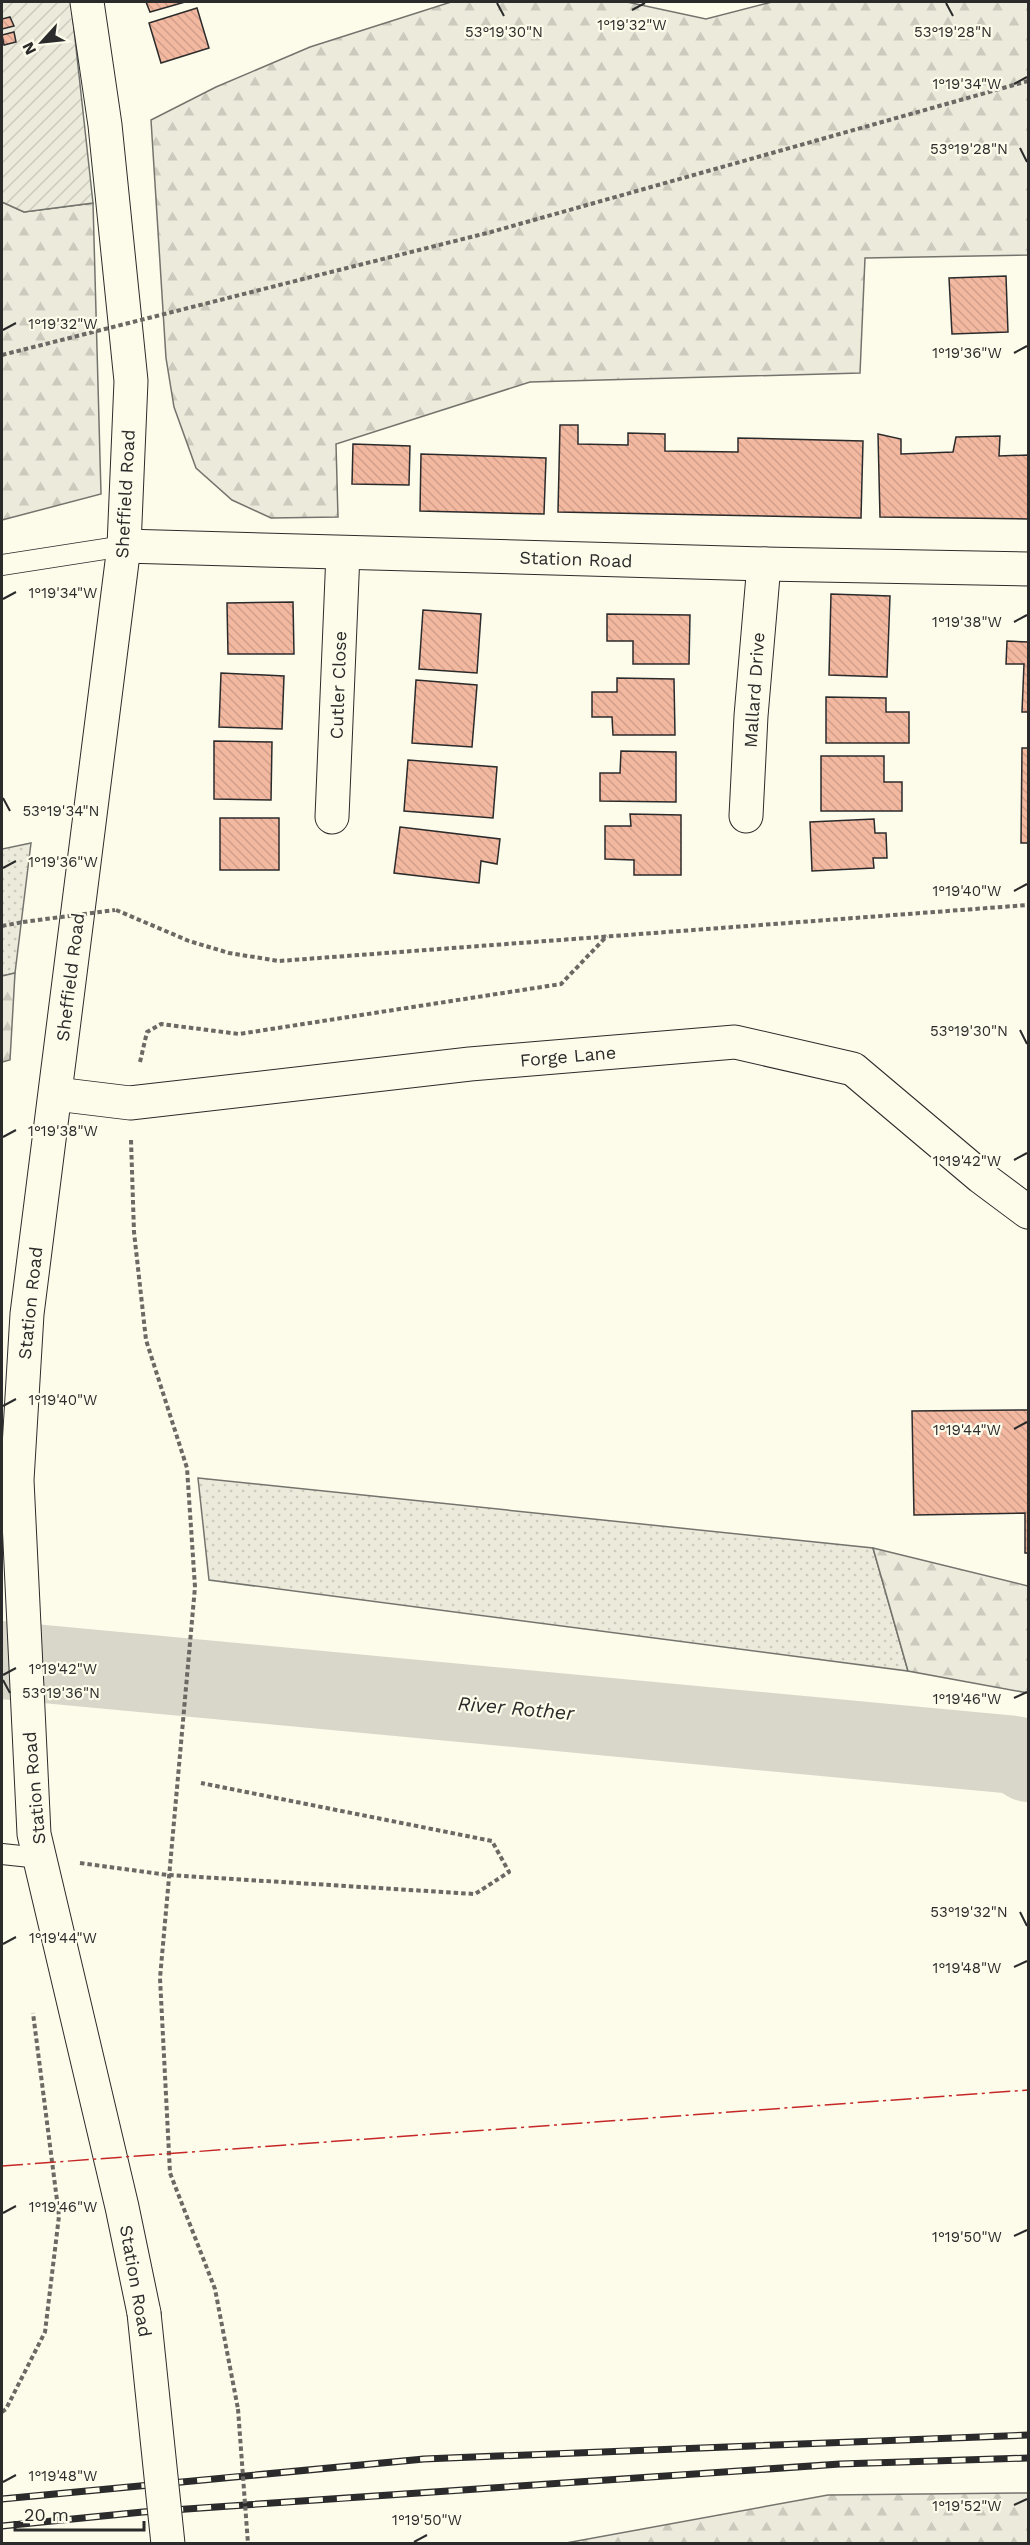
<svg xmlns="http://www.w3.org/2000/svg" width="1030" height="2545" font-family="'Work Sans',sans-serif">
<defs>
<pattern id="grass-dots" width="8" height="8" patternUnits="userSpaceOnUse" patternTransform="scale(1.5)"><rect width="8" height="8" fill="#ecebdb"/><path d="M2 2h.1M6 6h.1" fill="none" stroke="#cbcabc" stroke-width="1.8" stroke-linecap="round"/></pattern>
<pattern id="forest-firs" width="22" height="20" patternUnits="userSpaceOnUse" patternTransform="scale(1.5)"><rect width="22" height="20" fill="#ecebdb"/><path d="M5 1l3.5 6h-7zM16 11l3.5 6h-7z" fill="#cbcabc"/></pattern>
<pattern id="garden-furrows" width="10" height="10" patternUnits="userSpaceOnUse" patternTransform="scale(1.5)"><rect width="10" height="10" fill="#ecebdb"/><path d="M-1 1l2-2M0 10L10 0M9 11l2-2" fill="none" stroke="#cbcabc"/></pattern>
<pattern id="building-back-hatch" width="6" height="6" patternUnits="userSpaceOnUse" patternTransform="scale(1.5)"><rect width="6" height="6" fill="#f2b8a0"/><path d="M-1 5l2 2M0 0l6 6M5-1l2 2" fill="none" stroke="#d09e8a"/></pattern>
</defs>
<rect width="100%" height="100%" fill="#fdfbea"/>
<g fill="url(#grass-dots)" stroke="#74746e" stroke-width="1.5">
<polygon points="31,843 15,973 2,976 2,849"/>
<polygon points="198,1478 873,1548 908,1671 209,1580"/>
</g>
<g fill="url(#forest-firs)" stroke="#74746e" stroke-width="1.5">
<polygon points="451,2 627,2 706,19 772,2 1028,2 1028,255 865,258 860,373 530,382 336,444 338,517 271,518 232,500 196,468 174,407 166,358 151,120 216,87 310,47"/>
<polygon points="2,202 24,212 93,203 101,494 2,520"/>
<polygon points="15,973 10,1060 2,1062 2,976"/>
<polygon points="873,1548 1028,1586 1028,1693 908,1671"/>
<polygon points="1028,2493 1028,2543 566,2543 828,2495"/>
</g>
<polygon fill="url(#garden-furrows)" stroke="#74746e" stroke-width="1.5" points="2,2 71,2 93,203 24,212 2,202"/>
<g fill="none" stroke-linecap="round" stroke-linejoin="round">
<polyline stroke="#d8d7c9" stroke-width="78" points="2,1660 1015,1755 1028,1763"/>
</g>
<g fill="url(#building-back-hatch)" stroke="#2b2b2b" stroke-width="1.5">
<polygon points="146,2 185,2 150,12"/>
<polygon points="197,8 209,48 161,63 149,23"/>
<polygon points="10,17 14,26 2,29 2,19"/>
<polygon points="14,32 16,42 4,45 2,35"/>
<polygon points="1006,276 1008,332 952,334 949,278"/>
<polygon points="560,425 578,425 578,444 628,445 628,433 665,434 665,451 738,452 738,438 863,441 861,518 558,512"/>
<polygon points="878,434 901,439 901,454 953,452 956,437 1000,436 999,456 1028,455 1028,519 880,517"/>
<polygon points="353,444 410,446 409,485 352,484"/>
<polygon points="421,454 546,458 544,514 420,511"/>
<polygon points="831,594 890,596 887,677 829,675"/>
<polygon points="293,602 294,654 228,654 227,603"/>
<polygon points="423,610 481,614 477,673 419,669"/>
<polygon points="607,614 690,615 689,664 633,664 633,641 607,641"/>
<polygon points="1007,641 1028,642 1028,712 1022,712 1024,664 1006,664"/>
<polygon points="221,673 284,676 282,729 219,727"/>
<polygon points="617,678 674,679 675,735 613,735 612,717 592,717 592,692 617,692"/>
<polygon points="416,680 477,685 472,747 412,743"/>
<polygon points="826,697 886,698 886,712 909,712 909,743 826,743"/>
<polygon points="214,741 272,742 271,800 214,799"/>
<polygon points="1022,748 1028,748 1028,843 1021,843"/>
<polygon points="621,751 676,752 676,802 600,801 600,773 620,773"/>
<polygon points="821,756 884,756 884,782 902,782 902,811 821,811"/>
<polygon points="408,760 497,767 493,818 404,811"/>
<polygon points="630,814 681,815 681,875 634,875 634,860 605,859 605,826 631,826"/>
<rect x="220" y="818" width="59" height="52"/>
<polygon points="874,819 875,833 886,833 887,858 873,858 874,868 812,871 810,822"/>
<polygon points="400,827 500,839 497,864 481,861 479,883 394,873"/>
<polygon points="1028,1410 1028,1553 1025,1553 1025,1513 914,1515 912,1411"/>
</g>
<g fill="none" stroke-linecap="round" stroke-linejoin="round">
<g stroke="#2b2b2b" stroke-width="22">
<g id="lane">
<polyline points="2,565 124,546"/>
<polyline points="2,1854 40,1858"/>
</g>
</g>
<g stroke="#2b2b2b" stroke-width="35">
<g id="street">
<polyline points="124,546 764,564 1028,569"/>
<polyline points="746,816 751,716 764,564"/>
<polyline points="332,817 343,553"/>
<polyline points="56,1094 130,1103 470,1064 735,1042 853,1069 981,1177 1028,1212"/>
</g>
</g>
<g stroke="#2b2b2b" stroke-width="35">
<polyline id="secondary" points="87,2 105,125 131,381 124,546 27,1314 17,1480 34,1834 122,2207 144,2313"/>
</g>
<g stroke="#6a6964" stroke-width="4" stroke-dasharray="4.5 3" stroke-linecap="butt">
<polyline points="315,276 491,232 1028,81"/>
<polyline points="116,910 189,941 229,953 279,961 1028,905"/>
<polyline points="2,926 23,922"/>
<polyline points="140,1062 147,1032 161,1024 239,1034 561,984 607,936"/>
<polyline points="131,1140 134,1232 146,1340 187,1468 195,1587 160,1978 170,2173 215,2289 238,2409"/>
<polyline points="80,1863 168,1875 475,1894 509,1872 492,1841 201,1783"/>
<polyline points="2,2412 6,2409 45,2332 59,2216 33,2013"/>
</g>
<use href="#lane" stroke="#fdfbea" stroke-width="20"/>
<use href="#street" stroke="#fdfbea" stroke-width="33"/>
<use href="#secondary" stroke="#fdfbea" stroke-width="33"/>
<g stroke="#2b2b2b" stroke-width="7">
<g id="rail">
<polyline points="2,2499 424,2459 1028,2435"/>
<polyline points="2,2526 143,2512 840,2464 1028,2458"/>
</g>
</g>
<use href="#rail" stroke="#fdfbea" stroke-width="4.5" stroke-dasharray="14" stroke-linecap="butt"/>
<g stroke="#2b2b2b" stroke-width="35" stroke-linecap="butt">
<polyline id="secondary-bridge" points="144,2313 168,2544"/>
</g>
<g stroke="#6a6964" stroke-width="4" stroke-dasharray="4.5 3" stroke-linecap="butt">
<polyline points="2,355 315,276"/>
<polyline points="23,922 115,910"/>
<polyline points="238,2409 248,2544"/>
</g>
<use href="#secondary-bridge" stroke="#fdfbea" stroke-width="33"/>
<polyline stroke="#c62828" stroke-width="1.5" stroke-dasharray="21 4.5 3 4.5" stroke-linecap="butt" points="2,2166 1028,2090"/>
</g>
<path fill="none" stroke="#2b2b2b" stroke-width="2" d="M 497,3 L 504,16M 946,3 L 953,16M 632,10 L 645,3M 1014,84 L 1027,77M 1020,148 L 1027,162M 3,330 L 16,323M 1014,353 L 1027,346M 3,599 L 16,592M 1014,622 L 1027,615M 3,798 L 10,811M 3,868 L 16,861M 1014,891 L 1027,884M 1020,1030 L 1027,1044M 3,1137 L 16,1130M 1014,1160 L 1027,1153M 3,1406 L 16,1399M 1014,1429 L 1027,1422M 3,1675 L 16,1668M 3,1680 L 10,1693M 1014,1698 L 1027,1692M 1020,1912 L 1027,1926M 3,1944 L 16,1937M 1014,1967 L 1027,1961M 3,2213 L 16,2206M 1014,2236 L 1027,2230M 3,2482 L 16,2475M 1014,2505 L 1027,2499M 414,2542 L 427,2535"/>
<g text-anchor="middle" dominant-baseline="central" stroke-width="4.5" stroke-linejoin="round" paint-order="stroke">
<g font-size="18" fill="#2b2b2b" stroke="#fdfbea">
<text transform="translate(125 494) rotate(-87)">Sheffield Road</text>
<text transform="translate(576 559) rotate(2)">Station Road</text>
<text transform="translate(338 685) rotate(-88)">Cutler Close</text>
<text transform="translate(754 690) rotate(-86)">Mallard Drive</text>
<text transform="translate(70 977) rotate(-83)">Sheffield Road</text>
<text transform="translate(568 1056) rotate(-5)">Forge Lane</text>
<text transform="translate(30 1303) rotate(-84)">Station Road</text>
<text transform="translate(34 1788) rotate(-95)">Station Road</text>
<text transform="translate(136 2281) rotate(80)">Station Road</text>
</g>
<g font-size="20" font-style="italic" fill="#2b2b2b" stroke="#fdfbea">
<text transform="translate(516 1708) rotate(5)">River Rother</text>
</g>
</g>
<g font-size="15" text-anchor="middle" fill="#2b2b2b" stroke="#fdfbea" stroke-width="4.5" stroke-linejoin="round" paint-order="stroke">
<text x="632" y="30">1°19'32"W</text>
<text x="504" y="37">53°19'30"N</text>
<text x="953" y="37">53°19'28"N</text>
<text x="967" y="89">1°19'34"W</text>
<text x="969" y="154">53°19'28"N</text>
<text x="63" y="329">1°19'32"W</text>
<text x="967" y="358">1°19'36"W</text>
<text x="63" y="598">1°19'34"W</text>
<text x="967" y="627">1°19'38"W</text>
<text x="61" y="816">53°19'34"N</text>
<text x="63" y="867">1°19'36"W</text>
<text x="967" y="896">1°19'40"W</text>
<text x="969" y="1036">53°19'30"N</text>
<text x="63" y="1136">1°19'38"W</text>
<text x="967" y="1166">1°19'42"W</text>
<text x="63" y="1405">1°19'40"W</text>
<text x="967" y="1435">1°19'44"W</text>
<text x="63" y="1674">1°19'42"W</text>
<text x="61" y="1698">53°19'36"N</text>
<text x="967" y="1704">1°19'46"W</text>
<text x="969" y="1917">53°19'32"N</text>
<text x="63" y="1943">1°19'44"W</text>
<text x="967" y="1973">1°19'48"W</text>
<text x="63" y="2212">1°19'46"W</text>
<text x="967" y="2242">1°19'50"W</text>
<text x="63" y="2481">1°19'48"W</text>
<text x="967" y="2511">1°19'52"W</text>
<text x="427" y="2525">1°19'50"W</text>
</g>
<rect width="1030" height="2545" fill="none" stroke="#2b2b2b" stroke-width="6"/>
<g transform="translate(42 42) rotate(243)" stroke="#fdfbea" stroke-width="4.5" paint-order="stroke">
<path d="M0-4.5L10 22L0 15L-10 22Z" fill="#2b2b2b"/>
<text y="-9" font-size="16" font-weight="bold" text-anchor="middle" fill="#2b2b2b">N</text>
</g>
<path d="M15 2521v9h129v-9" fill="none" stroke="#2b2b2b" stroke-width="3"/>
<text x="24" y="2521" font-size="18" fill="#2b2b2b" stroke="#fdfbea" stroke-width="4.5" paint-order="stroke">20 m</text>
</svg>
